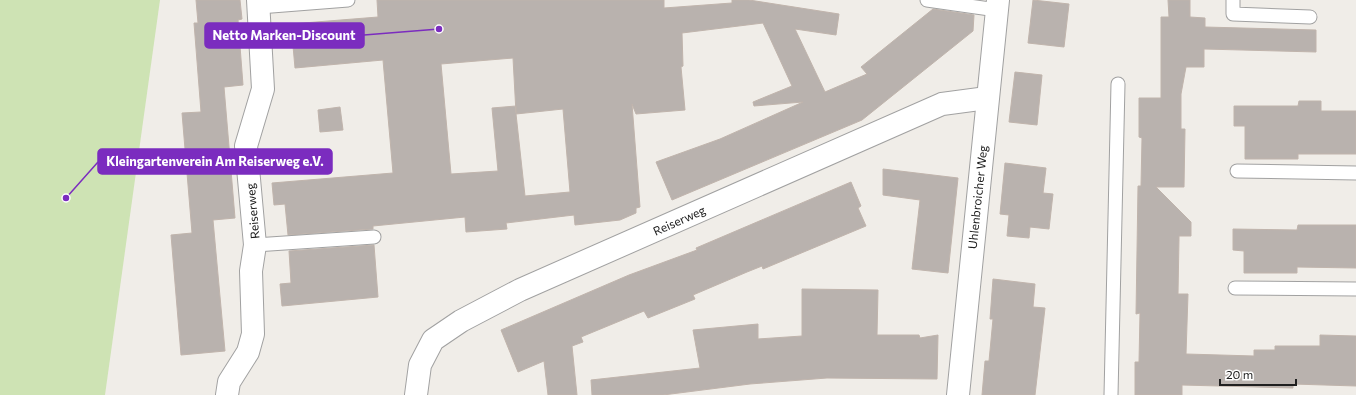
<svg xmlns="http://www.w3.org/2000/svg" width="1356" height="395" font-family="Commissioner,sans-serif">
<rect width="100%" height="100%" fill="#f0ede8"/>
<polygon fill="#cee3b4" points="0,0 160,0 105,395 0,395"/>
<g fill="#b9b2ae" stroke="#c0b4ac" fill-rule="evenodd">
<polygon points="196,0 240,0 242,19 238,20 243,85 224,87 235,218 213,220 225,351 181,355 171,235 192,233 182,113 201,112 194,23 198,23"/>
<path d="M 377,0 L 664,0 L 664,8 L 732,3 L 732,0 L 749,0 L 839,14 L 836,35 L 795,29 L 825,92 L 867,74 L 861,67 L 933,9 L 974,15 L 973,31 L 862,120 L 672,200 L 656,162 L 720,139 L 803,102 L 754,106 L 753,102 L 792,86 L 763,23 L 682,33 L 683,66 L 681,67 L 685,110 L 636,114 L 632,104 L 640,207 L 636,208 L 636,213 L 620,220 L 575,225 L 574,215 L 506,223 L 507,229 L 466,232 L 465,217 L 373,226 L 373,229 L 288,235 L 285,204 L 274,205 L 272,183 L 393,173 L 383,60 L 295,68 L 291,24 L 378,17 ZM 513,58 L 516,113 L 516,106 L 492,108 L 498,171 L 451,174 L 441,64 ZM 563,109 L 570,192 L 525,196 L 516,114 Z"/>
<polygon points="1033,0 1069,4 1064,47 1028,43"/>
<polygon points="1168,0 1190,0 1190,17 1205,18 1205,27 1316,30 1316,52 1204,49 1204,67 1186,67 1181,94 1181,129 1185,129 1184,187 1156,187 1191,222 1191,236 1179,236 1179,239 1178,294 1188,294 1186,354 1254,356 1254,350 1275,350 1275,346 1320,346 1320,335 1356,336 1356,386 1293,384 1293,388 1182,385 1182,395 1135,395 1135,362 1139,362 1140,313 1136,314 1138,186 1141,186 1142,138 1139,137 1139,98 1161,98 1161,17 1169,17"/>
<polygon points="1015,72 1042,75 1037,125 1009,122"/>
<polygon points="1299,101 1321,101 1321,111 1356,111 1356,154 1298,154 1298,159 1245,159 1245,126 1234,126 1234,106 1298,106"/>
<polygon points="340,107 343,130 320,132 318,110"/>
<polygon points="1005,163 1046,168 1043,193 1053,194 1049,229 1030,227 1029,238 1007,236 1009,215 1000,214"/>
<polygon points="883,169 958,178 948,273 912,269 920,200 883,195"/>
<polygon points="851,182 861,206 858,208 866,226 763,269 762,266 747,272 693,295 695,299 648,318 644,311 581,337 583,342 572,346 577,395 548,395 544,361 518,372 501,330 629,275 697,250 696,248"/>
<polygon points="1298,225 1356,225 1356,268 1297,267 1297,273 1244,273 1244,251 1233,250 1233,229 1297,230"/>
<polygon points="374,245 378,297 282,306 280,284 291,283 289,251"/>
<polygon points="993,279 1035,284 1033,307 1045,308 1035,395 982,395 985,361 989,361 993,319 990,319"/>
<polygon points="802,289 878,290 877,335 919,335 920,338 938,335 937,379 827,378 750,384 663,395 592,395 591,380 700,368 693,330 758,324 758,339 802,336"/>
</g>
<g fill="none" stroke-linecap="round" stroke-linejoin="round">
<g stroke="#a1a1a1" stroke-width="15">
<g id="service">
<polyline points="927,0 997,10"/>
<polyline points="1233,0 1233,14 1310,17"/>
<polyline points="259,7 348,0"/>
<polyline points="1237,171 1356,173"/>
<polyline points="255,245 374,237"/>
<polyline points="1235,288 1356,289"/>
<polyline points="1111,395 1118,84"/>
</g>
</g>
<g stroke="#a1a1a1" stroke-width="24">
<g id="minor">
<polyline points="227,395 229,382 248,352 253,334 251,271 255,245 246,146 263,89 258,0"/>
<polyline points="416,395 420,365 433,340 461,321 520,290 942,104 987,98"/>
<polyline points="958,395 998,0"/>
</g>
</g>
<use href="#service" stroke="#fff" stroke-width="13"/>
<use href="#minor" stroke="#fff" stroke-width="22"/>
</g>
<g text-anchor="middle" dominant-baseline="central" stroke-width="3" stroke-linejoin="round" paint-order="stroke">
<g font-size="12" fill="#202020" stroke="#fff">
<text transform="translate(977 197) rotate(-84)">Uhlenbroicher Weg</text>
<text transform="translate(252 211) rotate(-95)">Reiserweg</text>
<text transform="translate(679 220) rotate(-24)">Reiserweg</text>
</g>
</g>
<path fill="none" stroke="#7b2cbf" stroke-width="1.5" d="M439 29L364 35M66 198L98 162"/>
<g fill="#7b2cbf" stroke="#fff" stroke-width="1.5">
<circle cx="439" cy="29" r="4"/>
<circle cx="66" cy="198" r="4"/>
</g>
<g fill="#7b2cbf" stroke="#7b2cbf" stroke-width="1.5">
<rect x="205" y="23" width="159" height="25" rx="4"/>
<rect x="98" y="149" width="234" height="25" rx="4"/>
</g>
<g font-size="13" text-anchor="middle" font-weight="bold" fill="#fff">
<text x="284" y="40">Netto Marken-Discount</text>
<text x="215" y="166">Kleingartenverein Am Reiserweg e.V.</text>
</g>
<path d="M1220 379v6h76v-6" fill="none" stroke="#202020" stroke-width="2"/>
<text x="1226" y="379" font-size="12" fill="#202020" stroke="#ffffff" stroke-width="3" paint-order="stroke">20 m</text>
</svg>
